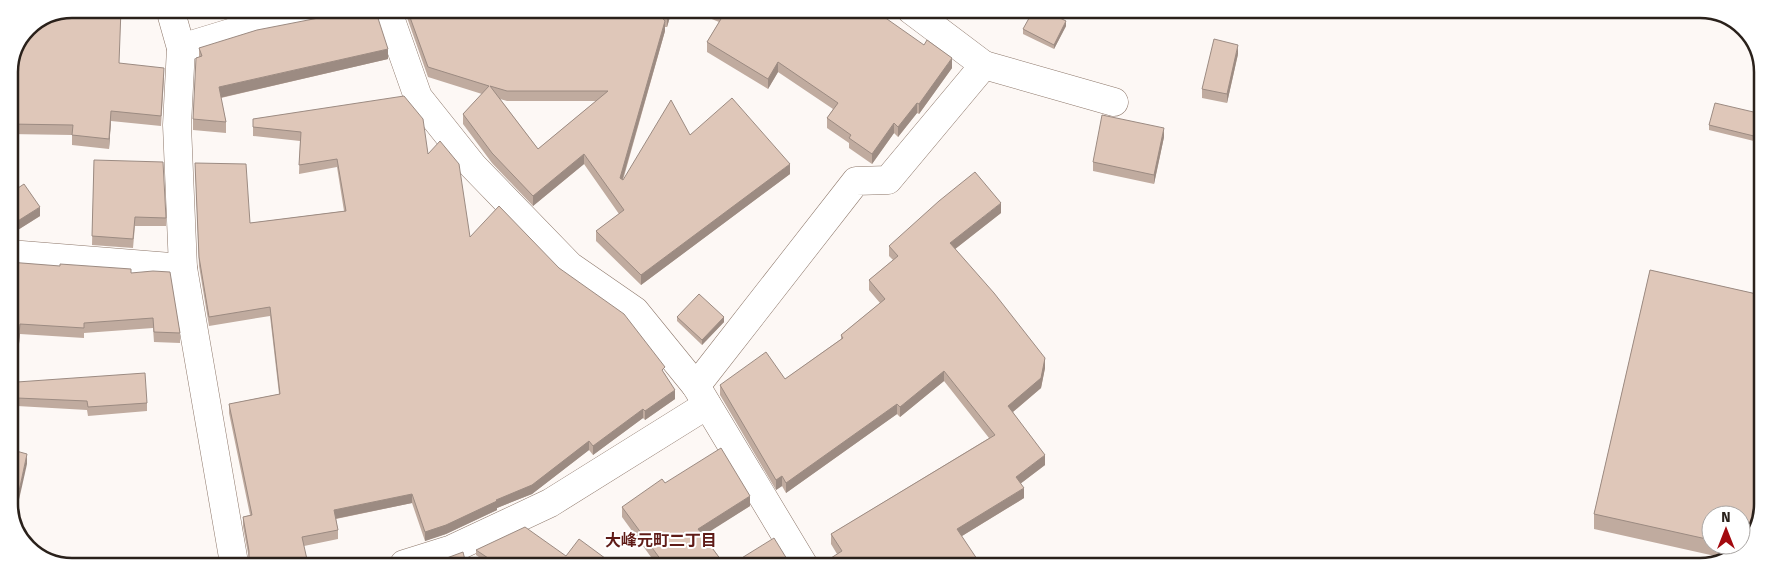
<svg xmlns="http://www.w3.org/2000/svg" width="1771" height="575" font-family="'Fira Sans','Noto Sans JP',sans-serif">
<rect width="100%" height="100%" fill="#fdf8f5"/>
<g fill="none" stroke-linecap="round" stroke-linejoin="round">
<g stroke="#8d776a" stroke-width="29">
<g id="minor">
<polyline points="170,9 181,48 177,125 183,268 234,563"/>
<polyline points="387,9 418,97 473,166 570,266 635,311 696,386 803,564"/>
<polyline points="911,10 984,65"/>
<polyline points="181,48 253,26 336,9"/>
<polyline points="9,254 183,268"/>
<polyline points="696,386 856,181 888,180 984,65 1114,102"/>
<polyline points="404,564 452,549 550,503 707,405"/>
</g>
</g>
<use href="#minor" stroke="#fff" stroke-width="28"/>
</g>
<g fill="#c0ab9f" fill-rule="evenodd">
<path d="M 404,9 L 672,10 L 667,27 L 665,27 L 665,31 L 623,180 L 690,135 L 790,174 L 641,285 L 596,241 L 596,231 L 619,214 L 584,164 L 533,206 L 492,163 L 463,124 L 463,114 L 482,94 L 428,77 ZM 500,99 L 507,101 L 596,101 L 538,149 Z"/>
<polygon points="346,10 388,59 221,98 226,122 226,133 193,130 193,119 199,57 199,48 339,14"/>
<polygon points="690,10 871,10 952,68 919,114 917,113 898,137 894,133 872,164 849,148 849,143 827,128 827,118 833,109 778,72 768,89 707,52 707,42 719,22"/>
<polygon points="1696,12 1715,12 1713,18"/>
<polygon points="1066,26 1054,49 1023,34 1023,29"/>
<polygon points="1238,54 1227,103 1202,98 1202,89"/>
<polygon points="119,63 164,78 161,126 111,121 109,149 72,145 72,135 9,134 9,68"/>
<polygon points="1762,114 1762,143 1709,130 1709,125"/>
<polygon points="253,119 428,154 470,237 559,268 665,374 675,399 645,420 643,418 593,455 589,450 532,494 497,508 497,510 446,534 425,541 412,503 336,519 338,530 338,539 304,546 249,559 243,526 243,517 250,515 229,413 229,404 279,394 270,316 209,326 199,266 195,163 250,223 344,211 337,167 299,174 300,141 253,136"/>
<polygon points="1164,137 1154,184 1093,171 1093,162"/>
<polygon points="94,160 166,218 166,226 135,226 133,248 92,245"/>
<polygon points="9,194 40,216 13,233 9,233"/>
<polygon points="1001,213 955,249 1045,368 1041,388 1013,412 1045,465 1020,484 1024,498 962,536 837,554 831,544 831,534 989,438 944,381 900,417 897,414 786,493 782,486 776,490 720,395 720,385 785,379 841,339 841,335 880,303 869,290 869,280 893,260 889,256 889,246"/>
<polygon points="9,262 131,273 180,333 180,343 154,342 153,328 84,333 84,338 20,334 13,403 9,402"/>
<path d="M 1650,270 L 1761,295 L 1759,523 L 1737,553 L 1724,558 L 1594,529 L 1594,514 ZM 1711,515 L 1741,515 L 1741,545 L 1711,545 Z"/>
<polygon points="677,317 724,322 702,345 677,321"/>
<polygon points="17,382 147,403 147,411 88,416 87,410 17,406"/>
<polygon points="665,483 750,506 703,535 724,564 656,564 622,517 622,507"/>
<polygon points="476,550 566,556 613,564 489,564 476,555"/>
</g>
<g fill="#9c8b82">
<polygon points="669,10 672,10 667,27 667,17"/>
<polygon points="665,21 665,31 620,188 620,178"/>
<polygon points="1066,21 1066,26 1054,49 1054,45"/>
<polygon points="1238,45 1238,54 1227,103 1227,94"/>
<polygon points="388,49 388,59 219,98 219,87"/>
<polygon points="952,58 952,68 919,114 919,104"/>
<polygon points="778,62 778,72 768,89 768,79"/>
<polygon points="917,103 917,113 898,137 898,127"/>
<polygon points="111,111 111,121 109,149 109,139"/>
<polygon points="894,123 894,133 872,164 872,154"/>
<polygon points="1164,128 1164,137 1154,184 1154,175"/>
<polygon points="584,154 584,164 533,206 533,196"/>
<polygon points="790,164 790,174 641,285 641,275"/>
<polygon points="1001,203 1001,213 950,253 950,243"/>
<polygon points="40,207 40,216 13,233 13,224"/>
<polygon points="724,317 724,322 702,345 702,340"/>
<polygon points="20,324 20,334 13,403 13,392"/>
<polygon points="1045,358 1045,368 1041,388 1008,416 1008,406"/>
<polygon points="944,371 944,381 900,417 900,407"/>
<polygon points="675,390 675,399 645,420 645,411"/>
<polygon points="897,404 897,414 786,493 786,483"/>
<polygon points="643,409 643,418 593,455 593,446"/>
<polygon points="589,441 589,450 532,494 497,508 497,510 446,534 425,541 425,532 496,500"/>
<polygon points="27,454 27,464 14,522 13,519"/>
<polygon points="1045,455 1045,465 1016,487 1016,477"/>
<polygon points="782,476 782,486 776,490 776,480"/>
<polygon points="1024,488 1024,498 957,539 957,529"/>
<polygon points="412,494 412,503 334,519 334,510"/>
<polygon points="750,496 750,506 698,539 698,529"/>
</g>
<g fill="#dfc7b9" stroke="#9c8b82" fill-rule="evenodd">
<polygon points="72,9 121,9 119,63 164,68 161,116 111,111 109,139 72,135 73,125 9,124 9,68 27,27"/>
<polygon points="347,9 375,9 388,49 219,87 226,122 193,119 196,58 202,56 199,48 257,30 339,14"/>
<path d="M 407,9 L 669,10 L 667,17 L 657,12 L 665,21 L 620,178 L 623,180 L 671,100 L 690,135 L 732,98 L 790,164 L 641,275 L 596,231 L 624,210 L 584,154 L 533,196 L 492,153 L 463,114 L 489,86 L 428,67 ZM 490,86 L 507,91 L 608,91 L 538,149 Z"/>
<polygon points="713,10 871,10 876,13 877,12 924,45 927,40 952,58 919,104 917,103 898,127 894,123 872,154 849,138 851,135 827,118 838,103 778,62 768,79 707,42 724,14"/>
<polygon points="1033,11 1046,11 1066,21 1054,45 1023,29"/>
<polygon points="1214,39 1238,45 1227,94 1202,89"/>
<polygon points="404,96 423,119 428,154 440,141 459,164 470,237 499,206 559,268 624,314 665,367 662,370 675,390 645,411 643,409 593,446 589,441 532,485 496,500 497,501 446,525 425,532 412,494 334,510 338,530 302,537 308,564 246,563 249,559 249,551 243,517 252,515 229,404 280,394 270,307 209,317 199,257 195,163 246,164 250,223 346,211 337,159 299,165 301,132 253,127 253,119"/>
<polygon points="1715,103 1762,114 1762,138 1709,125"/>
<polygon points="1102,115 1164,128 1154,175 1093,162"/>
<polygon points="94,160 163,162 166,218 135,217 133,239 92,236"/>
<polygon points="975,172 1001,203 950,243 994,293 1045,358 1041,378 1008,406 1045,455 1016,477 1024,488 957,529 981,565 820,565 842,551 831,534 995,435 944,371 900,407 897,404 786,483 782,476 776,480 720,385 766,352 785,379 843,338 841,335 885,299 869,280 898,256 889,246 939,201"/>
<polygon points="24,184 40,207 13,224 9,224 9,194"/>
<polygon points="9,262 60,266 60,264 131,269 131,273 153,271 170,272 180,333 154,332 153,318 84,323 84,328 20,324 13,392 9,392"/>
<polygon points="1650,270 1761,295 1759,523 1742,547 1732,545 1741,545 1741,515 1711,515 1711,540 1594,514"/>
<polygon points="699,294 724,317 702,340 677,317"/>
<polygon points="145,373 147,403 88,407 87,401 17,398 17,382"/>
<polygon points="721,448 750,496 698,529 724,564 664,564 622,507 662,479 665,483"/>
<polygon points="9,449 27,454 13,519 9,508"/>
<polygon points="525,527 566,556 579,539 613,564 497,564 476,550"/>
<polygon points="774,538 790,564 732,564"/>
<polygon points="463,552 466,564 436,564 436,562"/>
</g>
<g text-anchor="middle" dominant-baseline="central" stroke-width="4" stroke-linejoin="round" paint-order="stroke">
<g font-size="16" font-weight="bold" fill="#5f1b17" stroke="#fff">
<text x="661" y="540">大峰元町二丁目</text>
</g>
</g>
<path d="M0 0H1771V575H0ZM72 18H1700A54 54 0 0 1 1754 72V504A54 54 0 0 1 1700 558H72A54 54 0 0 1 18 504V72A54 54 0 0 1 72 18Z" fill="#fff" fill-rule="evenodd"/>
<path fill="none" stroke="#2a211b" stroke-width="2.5" d="M72 18H1700A54 54 0 0 1 1754 72V504A54 54 0 0 1 1700 558H72A54 54 0 0 1 18 504V72A54 54 0 0 1 72 18Z"/>
<g transform="translate(1726 530)"><circle r="24" fill="#ffffff" stroke="#aaa6a4"/>
<path d="M0-4L9 19L0 12L-9 19Z" fill="#a3090f"/>
<text y="-8" font-size="14" font-weight="bold" text-anchor="middle" fill="#2a211b">N</text>
</g>
</svg>
